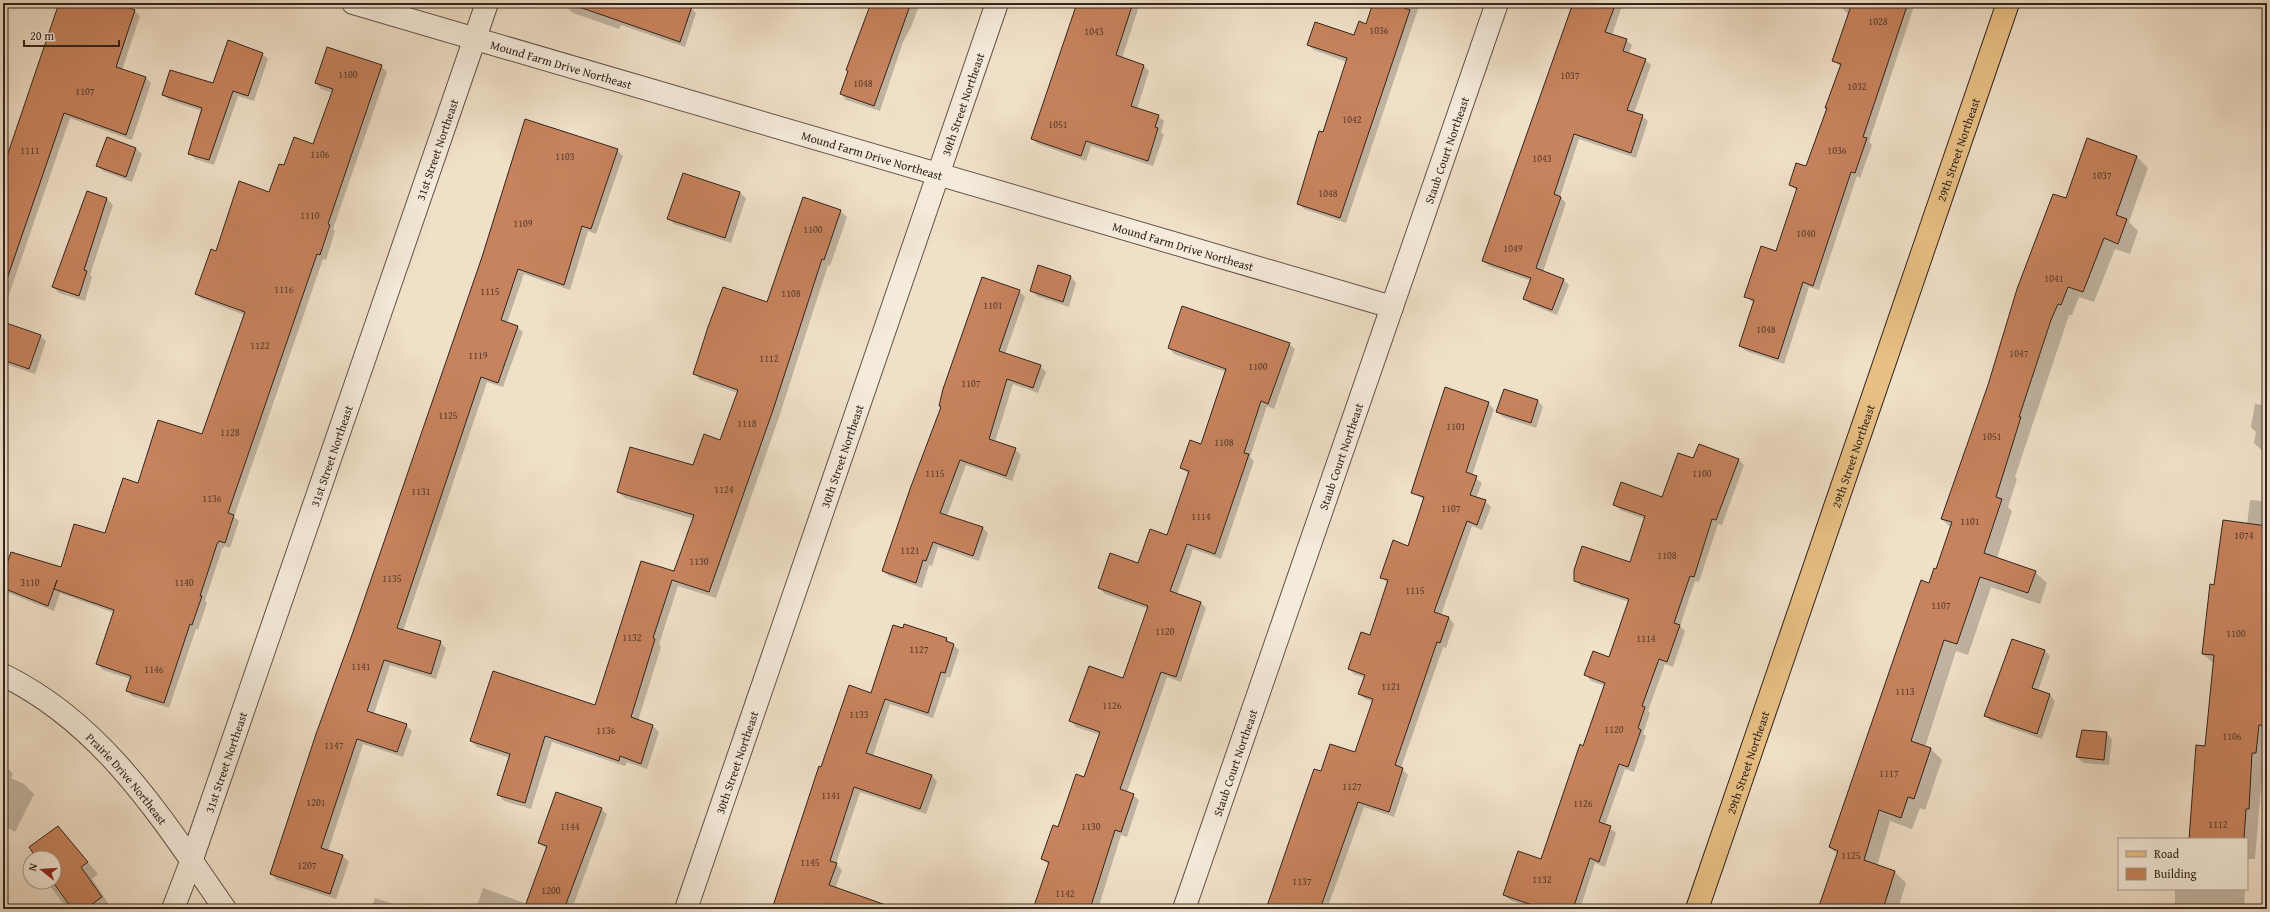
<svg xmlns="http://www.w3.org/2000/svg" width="2270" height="912" font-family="'Gentium Book Plus',serif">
<rect width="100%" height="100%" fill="#f0e0c8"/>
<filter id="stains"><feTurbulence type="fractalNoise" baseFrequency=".005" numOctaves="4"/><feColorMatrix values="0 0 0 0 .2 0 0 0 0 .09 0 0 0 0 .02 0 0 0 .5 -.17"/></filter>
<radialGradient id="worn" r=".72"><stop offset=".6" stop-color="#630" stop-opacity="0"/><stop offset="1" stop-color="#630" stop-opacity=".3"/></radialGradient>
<g fill="#0003">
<polygon points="59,3 112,3 135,11 140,16 122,70 146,78 151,83 132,140 70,118 3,312 3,172"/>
<polygon points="569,3 677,3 691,8 696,13 685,47 621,25 619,29 573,13 567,7"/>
<polygon points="871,3 920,3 911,27 903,42 880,111 846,100 841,94"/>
<polygon points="1078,3 1140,3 1122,58 1144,66 1149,71 1137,109 1158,116 1164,121 1161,132 1164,135 1153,166 1091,146 1086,161 1038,144 1032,138"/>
<polygon points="1374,3 1420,3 1346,223 1304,209 1298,203 1347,62 1314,50 1308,45 1354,37 1367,25"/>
<polygon points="1572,3 1623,3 1612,35 1626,40 1632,45 1629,54 1645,60 1651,65 1634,113 1642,116 1648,121 1636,158 1579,139 1560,197 1566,203 1543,272 1564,280 1569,285 1557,315 1530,304 1525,298 1531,281 1489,266 1483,261 1570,14 1569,13"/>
<polygon points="1844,3 1915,3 1869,142 1872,145 1860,178 1857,176 1819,290 1809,287 1784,364 1746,351 1740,346 1754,303 1745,296 1776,252 1797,191 1790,185 1807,167 1841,67 1833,60 1849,15 1842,8"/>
<polygon points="262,54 268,59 254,101 238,96 214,165 195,159 189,153 202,111 169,100 163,94 214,84"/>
<polygon points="381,66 387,72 333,229 335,231 326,260 323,259 234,517 239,521 230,548 225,546 222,549 205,601 207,603 198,630 196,629 169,708 132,696 127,690 131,679 103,670 97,664 114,613 60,593 54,611 6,592 3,590 3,578 62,568 106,534 138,484 203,435 245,315 202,299 196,294 216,252 270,193 285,167 314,145 333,93 321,89 316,83"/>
<polygon points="107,138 136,149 142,154 132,182 103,171 97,166"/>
<polygon points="2088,139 2137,157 2148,168 2129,222 2138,231 2130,254 2115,249 2094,302 2079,297 2072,315 2069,315 2015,477 2017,479 2008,507 2012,511 1997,558 2035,572 2047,583 2040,604 1991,587 1968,655 1956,651 1925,747 1931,749 1942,760 1925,810 1920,808 1912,829 1890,821 1877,866 1895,872 1906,883 1898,909 1818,909 1838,855 1830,847 1937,570 1951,528 1942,519 1989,385 2018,289 2036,239 2038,239 2067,199"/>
<polygon points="617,150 623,156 596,234 588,231 570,290 524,274 507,323 517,327 523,332 503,387 487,382 403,631 440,642 446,648 436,679 390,665 374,714 406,725 412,731 403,757 363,744 328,851 343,856 349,862 336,899 277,880 272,874 483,257"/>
<polygon points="683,174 740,193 746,198 731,243 674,224 668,218"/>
<polygon points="88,193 107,199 113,205 90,275 92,277 85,301 59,293 53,287"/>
<polygon points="840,211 847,217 830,266 828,265 779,417 716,598 678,586 659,644 661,647 638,721 653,726 659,732 647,769 627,762 625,766 552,742 531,809 504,801 498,794 510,758 477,747 471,741 596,707 675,572 694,519 625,498 618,492 693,466 721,441 738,393 700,380 694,373 768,303"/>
<polygon points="1039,267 1071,277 1076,283 1069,307 1037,296 1031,290"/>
<polygon points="1019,291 1025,297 1005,354 1040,366 1046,372 1038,393 1013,384 995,442 1015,449 1021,455 1012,481 966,465 947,516 983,528 988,533 979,561 938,547 932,566 929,565 922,588 889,576 883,570 941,407 940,406"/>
<polygon points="3,323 40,336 46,341 35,374 3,363"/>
<polygon points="1289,344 1295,349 1274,409 1267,406 1250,457 1254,461 1221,559 1193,549 1177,594 1201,603 1206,608 1181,682 1167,677 1127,792 1133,795 1139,800 1127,837 1121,835 1098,909 1034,909 1049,865 1042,859 1084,778 1100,735 1076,727 1071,721 1123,679 1148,609 1105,594 1099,588 1139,564 1167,536 1189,474 1181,468 1201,445 1226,372 1174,354 1169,348"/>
<polygon points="2267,391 2267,455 2254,443 2256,432 2251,427 2255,404 2264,405"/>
<polygon points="1538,401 1543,407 1536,428 1503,417 1497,412"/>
<polygon points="1488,403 1494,409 1472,476 1482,483 1476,498 1485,501 1491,507 1482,530 1472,526 1441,615 1449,618 1454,624 1446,648 1443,647 1401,768 1408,775 1394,817 1364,807 1327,909 1267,909 1322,773 1356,753 1373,702 1365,699 1359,694 1365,678 1354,674 1349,669 1370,636 1388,584 1382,577 1408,547 1424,500 1412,492"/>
<polygon points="1694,459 1738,459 1744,465 1722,525 1718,524 1699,582 1695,581 1680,626 1685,631 1673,667 1665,664 1648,711 1650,713 1643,734 1646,736 1634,772 1625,769 1605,825 1616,833 1605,867 1595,863 1580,909 1535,909 1510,900 1504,895 1542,860 1605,686 1591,681 1586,675 1609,658 1629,602 1581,586 1575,580 1631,563 1645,519 1620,510 1614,504 1662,498"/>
<polygon points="2267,468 2267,764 2263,764 2255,859 2247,859 2247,839 2190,839 2206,748 2214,664 2203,654 2215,586 2247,525 2250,500 2262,501"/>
<polygon points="946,639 959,650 950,678 947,677 933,718 890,704 873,756 931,775 937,781 926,814 860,792 836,864 842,870 828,909 773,909 872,694"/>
<polygon points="2045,651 2050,656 2038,691 2050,695 2055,701 2042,739 1991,721 1985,716"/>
<polygon points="2106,733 2112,739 2109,765 2083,763 2077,757"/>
<polygon points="3,764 13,774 11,778 24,784 34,794 15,832 3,826"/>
<polygon points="601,809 607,814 572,909 476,909 483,888 527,904 547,849 539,843"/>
<polygon points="58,827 98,874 92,879 112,909 67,909 47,882 54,882 54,858 37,858"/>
<polygon points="2175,889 2245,889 2244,909 2175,909"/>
<polygon points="375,898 399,906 402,909 371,909"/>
</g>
<g fill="#c7835d" stroke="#32241e">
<polygon points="59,3 116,3 135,10 116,67 146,77 126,135 64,113 7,279 3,278 3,168"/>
<polygon points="580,3 693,3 680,42 579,7"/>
<polygon points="871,3 911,3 874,106 840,94 848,71 846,70"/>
<polygon points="1077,3 1133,3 1116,55 1144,65 1131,106 1159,115 1155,127 1158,128 1148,161 1086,141 1081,156 1031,139"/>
<polygon points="1373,3 1391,3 1410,10 1340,218 1297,204 1319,131 1323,132 1347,58 1307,45 1315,22 1354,35 1359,21 1366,24"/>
<polygon points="1573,3 1616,3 1605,32 1627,39 1623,51 1646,59 1627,110 1643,115 1631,153 1574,134 1554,194 1561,197 1536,268 1564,279 1552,310 1523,299 1531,278 1482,261"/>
<polygon points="1852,3 1908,3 1863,137 1867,138 1855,173 1851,172 1813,286 1803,282 1778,359 1739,346 1754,300 1744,297 1761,246 1776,251 1797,188 1789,185 1796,163 1806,166 1827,108 1825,108 1841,64 1832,61"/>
<polygon points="228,40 263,53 248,96 233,91 209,160 188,154 202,108 162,95 170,70 213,83"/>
<polygon points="327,47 382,65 328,224 330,225 320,255 317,254 228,513 234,515 225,543 219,541 217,544 200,596 202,596 192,625 190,624 164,703 126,691 131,676 96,664 114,610 54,589 57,580 48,606 3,588 3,575 11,552 61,567 74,524 105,533 123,478 138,483 158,420 202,434 245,312 195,294 211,249 216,251 239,181 269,192 279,164 284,165 294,137 313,144 333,89 315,83"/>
<polygon points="525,119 618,149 591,229 582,226 564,285 518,269 501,320 518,326 498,383 481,377 397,628 441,641 431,674 384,660 367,711 407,724 397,752 357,739 321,848 343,855 330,894 270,874 316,734 353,632 482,257"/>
<polygon points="107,137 136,148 126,177 96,166"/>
<polygon points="2087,138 2137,156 2116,215 2127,219 2118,244 2104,238 2083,292 2068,287 2061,305 2058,304 2051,320 2019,417 2021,417 1996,497 2002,499 1984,553 2036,571 2028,593 1980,577 1957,644 1944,640 1911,741 1931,748 1914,799 1908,797 1901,818 1879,810 1864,860 1895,871 1883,909 1818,909 1838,851 1829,847 1896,652 1921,580 1929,583 1934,568 1936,569 1952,522 1941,519 1988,385 2017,289 2053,194 2066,198"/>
<polygon points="683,173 740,192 725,238 667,219"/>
<polygon points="87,191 107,198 84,270 87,271 79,296 52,287"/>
<polygon points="803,197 841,210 824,260 822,259 773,410 709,592 672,580 653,638 655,639 631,717 653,725 641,764 620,756 619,761 545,736 525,803 497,795 510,754 470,741 493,671 595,705 641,561 674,571 694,515 617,492 630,447 693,465 704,434 720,440 738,390 693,374 708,327 723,287 767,302"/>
<polygon points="1038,265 1071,276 1063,302 1030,291"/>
<polygon points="982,277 1020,290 999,351 1041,365 1033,388 1007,379 989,439 1016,448 1006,476 960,460 940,513 983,527 973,556 933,542 926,561 923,560 916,583 882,571 910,489 941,407 939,406 943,389"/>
<polygon points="1182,306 1290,343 1268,404 1261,401 1244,453 1249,454 1215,554 1187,544 1170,591 1201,602 1176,677 1161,672 1120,789 1134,794 1121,832 1115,830 1090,909 1033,909 1049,862 1041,859 1053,825 1058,827 1076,774 1084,777 1100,732 1069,721 1089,666 1123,678 1148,606 1098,588 1110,553 1138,563 1150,529 1167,535 1189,471 1180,468 1190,440 1201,444 1226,369 1168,348"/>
<polygon points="3,322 41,335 29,369 3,360"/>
<polygon points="1445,387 1489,402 1466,472 1477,476 1470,495 1486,500 1477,525 1467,521 1434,612 1449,617 1440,643 1437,642 1395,765 1403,768 1389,812 1358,802 1320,909 1266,909 1314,769 1321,771 1330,744 1355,752 1373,699 1358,694 1365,675 1348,669 1361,632 1370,635 1388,580 1380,578 1393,540 1408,546 1424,497 1411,493"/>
<polygon points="1504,389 1538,400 1531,423 1496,412"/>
<polygon points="1699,444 1739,459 1716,520 1712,519 1694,577 1690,576 1674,623 1680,625 1667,662 1659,659 1642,706 1645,707 1638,728 1641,730 1628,767 1619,764 1599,822 1611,826 1599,862 1590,858 1573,909 1544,909 1503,895 1518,851 1541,859 1580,744 1583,746 1605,683 1584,675 1593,651 1609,657 1629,599 1574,581 1574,570 1582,546 1630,562 1645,516 1613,505 1621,482 1662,497 1678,453 1693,458"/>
<polygon points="2223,520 2267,526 2267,726 2259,725 2256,753 2252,753 2249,809 2246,809 2244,839 2189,839 2196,745 2205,746 2214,655 2202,654 2210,584 2214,585"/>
<polygon points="904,624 947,638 946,641 954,644 945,673 941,672 928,713 885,699 866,753 932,775 920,809 854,787 830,861 837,863 829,885 886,905 886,909 772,909 819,766 821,767 849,685 871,693 893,625 903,628"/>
<polygon points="2012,639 2045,650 2032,688 2050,694 2037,734 1984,716"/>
<polygon points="2082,730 2107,732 2104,760 2076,757"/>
<polygon points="556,792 602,808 564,909 524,909 547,846 538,843"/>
<polygon points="58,826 88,862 81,867 102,897 85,909 72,909 53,882 54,858 36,858 29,847"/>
</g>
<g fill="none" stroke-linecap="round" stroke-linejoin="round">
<g stroke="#625348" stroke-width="24">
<g id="minor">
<path id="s1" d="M 353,3 L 1392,307"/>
<path id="s2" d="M 3,675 C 104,724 163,820 225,909"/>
<path id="s3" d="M 173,909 L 191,862 L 487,3"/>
<path id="s4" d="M 686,909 L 997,3"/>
<path id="s5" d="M 1184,909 L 1497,3"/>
</g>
</g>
<g stroke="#32241e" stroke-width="24">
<g id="major">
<path id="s6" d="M 1697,909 L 2008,3"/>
</g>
</g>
<use href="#minor" stroke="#f5ebdb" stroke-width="22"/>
<use href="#major" stroke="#e8c084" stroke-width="22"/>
</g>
<g text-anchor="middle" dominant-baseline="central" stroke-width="3" stroke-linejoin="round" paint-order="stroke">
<g font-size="10" fill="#573c2e">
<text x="1878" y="21">1028</text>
<text x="1379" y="30">1036</text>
<text x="1094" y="31">1043</text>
<text x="348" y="74">1100</text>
<text x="1570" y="75">1037</text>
<text x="863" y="83">1048</text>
<text x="1857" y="86">1032</text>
<text x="85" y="91">1107</text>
<text x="1352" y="119">1042</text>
<text x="1058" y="124">1051</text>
<text x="30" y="150">1111</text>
<text x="1837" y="150">1036</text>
<text x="320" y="154">1106</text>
<text x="565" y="156">1103</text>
<text x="1542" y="158">1043</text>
<text x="2102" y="175">1037</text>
<text x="1328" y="193">1048</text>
<text x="310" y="215">1110</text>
<text x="523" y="223">1109</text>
<text x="813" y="229">1100</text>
<text x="1806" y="233">1040</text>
<text x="1513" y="248">1049</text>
<text x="2054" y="278">1041</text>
<text x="284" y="289">1116</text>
<text x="490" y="291">1115</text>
<text x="791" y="293">1108</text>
<text x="993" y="305">1101</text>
<text x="1766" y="329">1048</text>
<text x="260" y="345">1122</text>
<text x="2019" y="353">1047</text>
<text x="478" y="355">1119</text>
<text x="769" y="358">1112</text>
<text x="1258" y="366">1100</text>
<text x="971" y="383">1107</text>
<text x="448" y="415">1125</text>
<text x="747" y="423">1118</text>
<text x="1456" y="426">1101</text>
<text x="230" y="432">1128</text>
<text x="1992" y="436">1051</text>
<text x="1224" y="442">1108</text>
<text x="935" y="473">1115</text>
<text x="1702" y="473">1100</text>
<text x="724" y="489">1124</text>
<text x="421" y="491">1131</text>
<text x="212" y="498">1136</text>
<text x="1451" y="508">1107</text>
<text x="1201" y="516">1114</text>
<text x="1970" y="521">1101</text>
<text x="2244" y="535">1074</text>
<text x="910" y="550">1121</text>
<text x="1667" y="555">1108</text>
<text x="699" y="561">1130</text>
<text x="392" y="578">1135</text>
<text x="30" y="582">3110</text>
<text x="184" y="582">1140</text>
<text x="1415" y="590">1115</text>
<text x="1941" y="605">1107</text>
<text x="1165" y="631">1120</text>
<text x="2236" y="633">1100</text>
<text x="632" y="637">1132</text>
<text x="1646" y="638">1114</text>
<text x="919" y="649">1127</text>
<text x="361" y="666">1141</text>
<text x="154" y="669">1146</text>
<text x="1391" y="686">1121</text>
<text x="1905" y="691">1113</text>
<text x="1112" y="705">1126</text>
<text x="859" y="714">1133</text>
<text x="1614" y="729">1120</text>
<text x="606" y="730">1136</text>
<text x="2232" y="736">1106</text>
<text x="334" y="745">1147</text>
<text x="1889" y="773">1117</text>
<text x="1352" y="786">1127</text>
<text x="831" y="795">1141</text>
<text x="316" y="802">1201</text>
<text x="1583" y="803">1126</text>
<text x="2218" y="824">1112</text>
<text x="570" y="826">1144</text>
<text x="1091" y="826">1130</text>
<text x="1851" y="855">1125</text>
<text x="810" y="862">1145</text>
<text x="307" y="865">1207</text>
<text x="1542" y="879">1132</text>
<text x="1302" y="881">1137</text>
<text x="551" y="890">1200</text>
<text x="1065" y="893">1142</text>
</g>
<g font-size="12" fill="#32241e" stroke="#f5ebdb">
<text stroke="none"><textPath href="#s1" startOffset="217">Mound Farm Drive Northeast</textPath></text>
<text stroke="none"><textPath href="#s4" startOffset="851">30th Street Northeast</textPath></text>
<text stroke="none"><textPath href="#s3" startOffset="804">31st Street Northeast</textPath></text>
<text stroke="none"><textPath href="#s5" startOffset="803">Staub Court Northeast</textPath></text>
<text stroke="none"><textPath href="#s6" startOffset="803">29th Street Northeast</textPath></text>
<text stroke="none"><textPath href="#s1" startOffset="541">Mound Farm Drive Northeast</textPath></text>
<text stroke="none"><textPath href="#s1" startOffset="865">Mound Farm Drive Northeast</textPath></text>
<text stroke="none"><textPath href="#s3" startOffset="480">31st Street Northeast</textPath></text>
<text stroke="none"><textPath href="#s4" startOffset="479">30th Street Northeast</textPath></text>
<text stroke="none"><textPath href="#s5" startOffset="479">Staub Court Northeast</textPath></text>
<text stroke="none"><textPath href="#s6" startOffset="479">29th Street Northeast</textPath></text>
<text stroke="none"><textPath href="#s4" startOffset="155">30th Street Northeast</textPath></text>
<text stroke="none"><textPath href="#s5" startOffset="155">Staub Court Northeast</textPath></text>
<text stroke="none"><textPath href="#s6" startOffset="155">29th Street Northeast</textPath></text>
<text stroke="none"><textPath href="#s3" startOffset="156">31st Street Northeast</textPath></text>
<text stroke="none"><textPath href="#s2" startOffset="163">Prairie Drive Northeast</textPath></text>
</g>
</g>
<rect width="2270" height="912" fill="none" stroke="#f0e0c8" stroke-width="16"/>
<rect x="4" y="4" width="2262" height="904" fill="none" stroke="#32241e" stroke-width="2"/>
<rect x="8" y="8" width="2254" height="896" fill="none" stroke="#32241e"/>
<rect x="2118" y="838" width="130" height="52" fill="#f5ebdb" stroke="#a79b8f"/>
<rect x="2126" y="851" width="20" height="6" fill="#e8c084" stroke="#a79b8f"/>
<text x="2154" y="858" font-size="12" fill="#32241e">Road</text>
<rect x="2126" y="868" width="20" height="12" fill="#c7835d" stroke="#a79b8f"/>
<text x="2154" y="878" font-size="12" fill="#32241e">Building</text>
<g transform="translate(42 870) rotate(287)"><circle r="19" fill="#f5ebdb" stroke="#a79b8f"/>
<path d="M0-3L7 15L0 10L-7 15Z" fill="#8f2418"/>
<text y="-6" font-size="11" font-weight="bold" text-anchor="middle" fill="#32241e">N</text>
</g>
<path d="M24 40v6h95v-6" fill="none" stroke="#32241e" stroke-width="2"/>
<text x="30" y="40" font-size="12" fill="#32241e" stroke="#f5ebdb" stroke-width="3" paint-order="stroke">20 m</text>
<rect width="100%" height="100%" filter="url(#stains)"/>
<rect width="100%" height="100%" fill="url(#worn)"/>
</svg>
